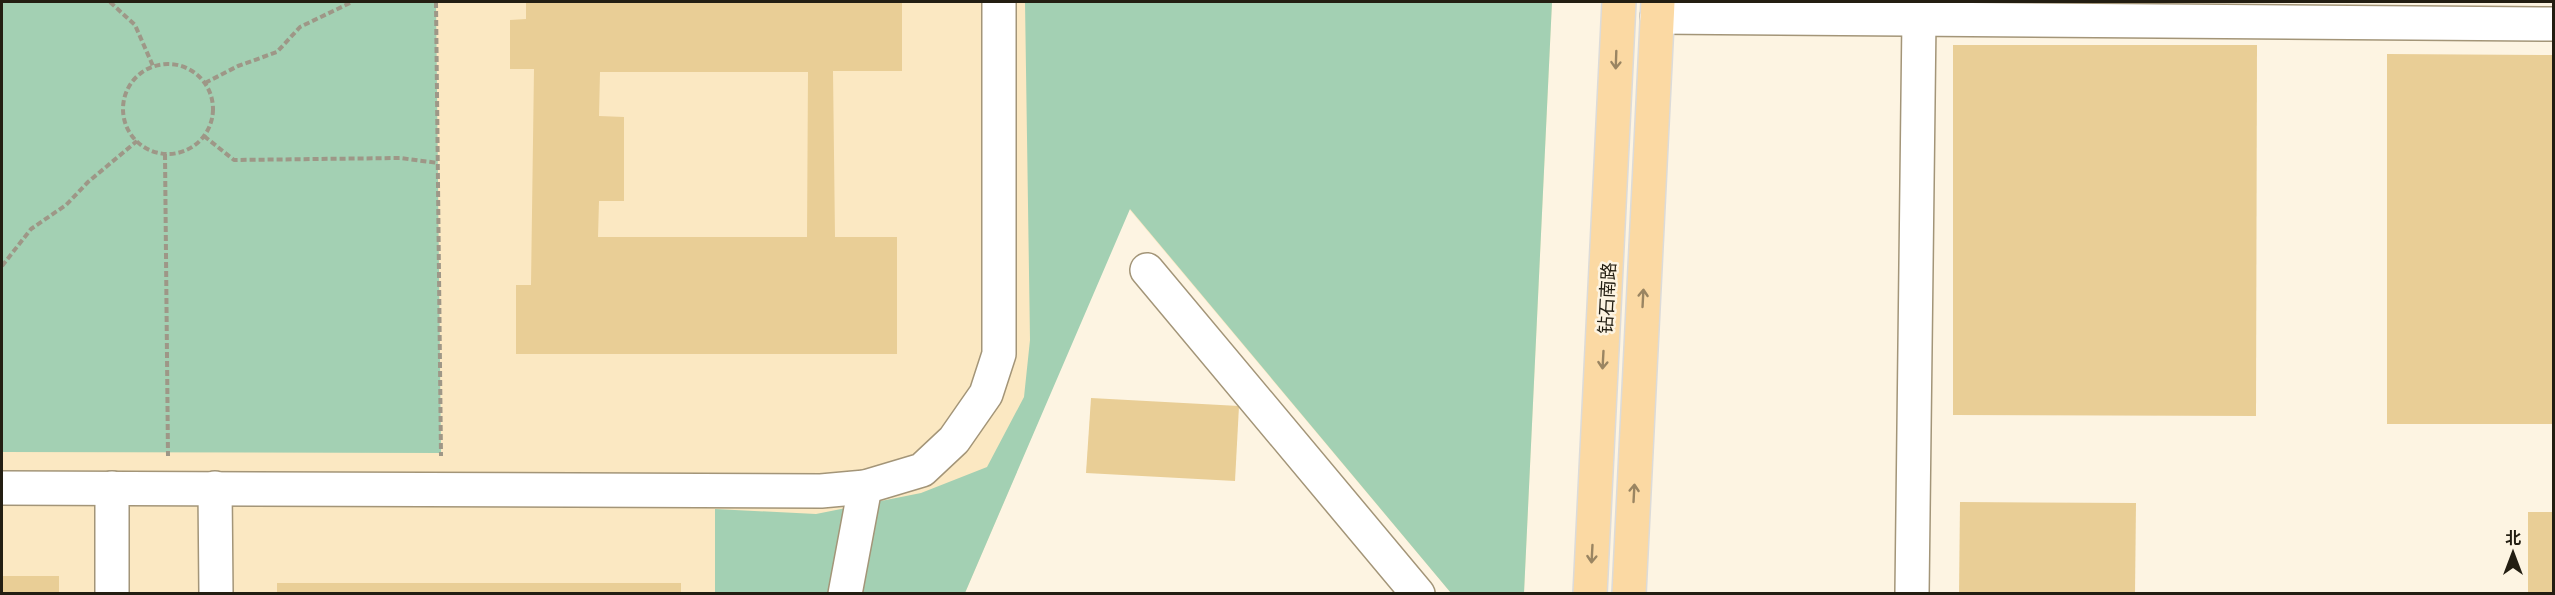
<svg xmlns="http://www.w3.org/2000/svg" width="2555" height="595" font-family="Literata,'Noto Sans SC',serif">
<rect width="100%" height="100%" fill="#fdf4e2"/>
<polygon fill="#fbe8c2" points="2,2 1552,2 1524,593 1451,593 1129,209 965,593 2,593"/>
<g fill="#a3d0b3">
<polygon points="2,2 436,2 441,453 2,452"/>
<polygon points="1025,2 1552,2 1524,593 1451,593 1130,209 965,593 715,593 715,509 816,514 921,493 987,467 1024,397 1030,340"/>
</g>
<g fill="#e9ce96" fill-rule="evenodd">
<path d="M 526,2 L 902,2 L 902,71 L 833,71 L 835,237 L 897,237 L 897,354 L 516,354 L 516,285 L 531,285 L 534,69 L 510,69 L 510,20 L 526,19 ZM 600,72 L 808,72 L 807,237 L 598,237 L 599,201 L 624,201 L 624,117 L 599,116 Z"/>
<polygon points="1953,45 2257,45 2256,416 1953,415"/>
<polygon points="2387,54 2554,55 2554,424 2387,424"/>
<polygon points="1091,398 1239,406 1235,481 1086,473"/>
<polygon points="1960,502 2136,503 2135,594 1959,594"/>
<rect x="2528" y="512" width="26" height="82"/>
<rect x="2" y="576" width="57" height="18"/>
<rect x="277" y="583" width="404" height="11"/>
</g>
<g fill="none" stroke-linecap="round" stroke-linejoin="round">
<g stroke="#a39578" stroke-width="36">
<g id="minor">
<polyline points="1657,17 2554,24"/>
<polyline points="1147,270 1418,594"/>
<polyline points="2,488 821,491 865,487 922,470 954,440 986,394 999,354 999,2"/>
<polyline points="112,488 112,594"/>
<polyline points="215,488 216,594"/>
<polyline points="845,594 865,487"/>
<polyline points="1912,594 1919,19"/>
</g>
</g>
<g stroke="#dcdbd9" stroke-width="36">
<g id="major">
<polyline points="1590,594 1619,2"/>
<polyline points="1629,594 1658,2"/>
</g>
</g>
<g stroke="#9e9787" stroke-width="4" stroke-dasharray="6 3" stroke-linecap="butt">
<polyline points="110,2 135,25 153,66"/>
<polyline points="436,2 441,456"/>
<circle cx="168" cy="109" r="45"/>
<polyline points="205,83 238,66 277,52 300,27 352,2"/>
<polyline points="204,136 234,160 400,158 438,163"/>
<polyline points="165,154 168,456"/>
<polyline points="2,266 31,229 66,205 88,182 137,141"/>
</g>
<use href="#minor" stroke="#fff" stroke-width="33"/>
<use href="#major" stroke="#fbd9a3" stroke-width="33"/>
</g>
<defs><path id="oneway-shaft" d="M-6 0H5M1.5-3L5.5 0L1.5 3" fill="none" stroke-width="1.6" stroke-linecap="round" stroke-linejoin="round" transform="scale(1.5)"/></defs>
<g stroke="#9a8562">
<use href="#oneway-shaft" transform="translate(1616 60) rotate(92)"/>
<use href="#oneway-shaft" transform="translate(1643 298) rotate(-87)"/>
<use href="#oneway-shaft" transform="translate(1603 360) rotate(93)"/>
<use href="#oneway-shaft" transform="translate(1634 493) rotate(-87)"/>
<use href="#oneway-shaft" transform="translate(1592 554) rotate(93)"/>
</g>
<g text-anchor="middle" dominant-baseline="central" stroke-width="5" stroke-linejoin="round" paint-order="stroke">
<g font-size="18" fill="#231e12" stroke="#fdf4e2">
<text transform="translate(1606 298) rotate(-87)">钻石南路</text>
</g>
</g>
<rect width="2555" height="595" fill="none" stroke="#231e12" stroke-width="6"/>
<g transform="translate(2513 553)" stroke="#fdf4e2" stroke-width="4.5" paint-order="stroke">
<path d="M0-4.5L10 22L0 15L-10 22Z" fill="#231e12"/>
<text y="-9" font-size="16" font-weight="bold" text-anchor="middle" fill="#231e12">北</text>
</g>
</svg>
